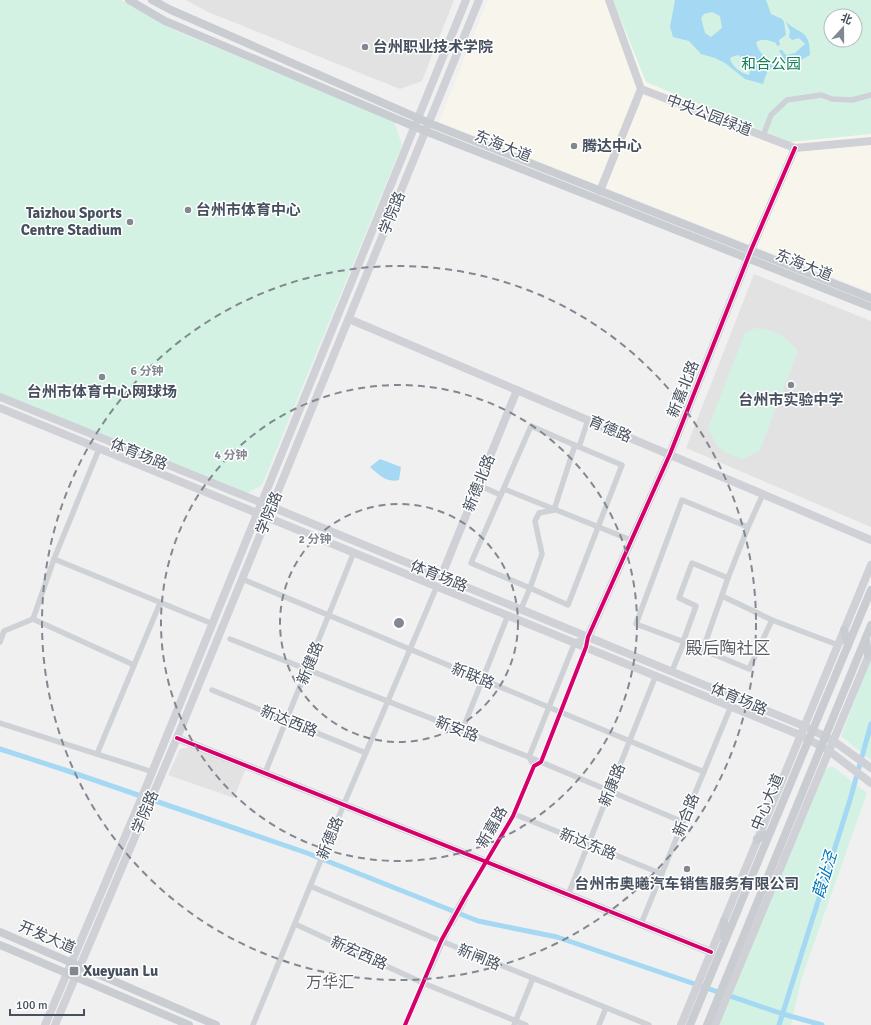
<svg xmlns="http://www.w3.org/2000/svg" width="871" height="1025" font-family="Signika,'Noto Sans SC',sans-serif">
<rect width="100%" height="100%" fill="#f1f0f0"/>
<path fill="#f8f6ec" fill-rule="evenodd" d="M 488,0 L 871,0 L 871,292 L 439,122 ZM 831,16 L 855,16 L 855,40 L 831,40 Z"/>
<g fill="#e2e2e3">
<polygon points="186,0 454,0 422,81 400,89 208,12"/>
<polygon points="754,274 871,321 871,527 686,448"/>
<polygon points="190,747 245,770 234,798 168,775 180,749"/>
</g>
<g fill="#d3f2e3" fill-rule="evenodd">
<polygon points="0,0 121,0 176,31 394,121 402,145 262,485 238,498 0,398"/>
<path d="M 613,0 L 871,0 L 871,134 L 790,142 L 646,82 ZM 831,16 L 855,16 L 855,40 L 831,40 Z"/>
<path d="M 756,328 C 777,330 785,336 798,351 L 760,450 L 743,459 C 721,452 717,449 708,428 L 745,333 Z"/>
<polygon points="871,659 871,760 841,736"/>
<polygon points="832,766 867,793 801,980 791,1025 719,1025 824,770"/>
</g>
<g fill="#a5d8f3" fill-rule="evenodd">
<path d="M 675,0 L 766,0 L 771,14 L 782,19 L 784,22 L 786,35 L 779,40 L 780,45 L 777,46 L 776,43 C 769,40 763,38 756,42 C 758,53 767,59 777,65 C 767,68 766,75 763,84 L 745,79 L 725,63 L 715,58 L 701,54 L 689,41 L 673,37 L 670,27 ZM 712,12 L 720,16 L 722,28 L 711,37 L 705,33 L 701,18 L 704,14 ZM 734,56 L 739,55 L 744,65 L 748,65 L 750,69 L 749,75 C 742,74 731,66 730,58 Z"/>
<path d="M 786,22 C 801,35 810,30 810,55 L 793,64 L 785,62 L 779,50 L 782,50 L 786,55 L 795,53 L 805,44 L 799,38 L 792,40 L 789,37 L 790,31 Z"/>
<path d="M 380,459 L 401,467 L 399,480 C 387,483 379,475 370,467 Z"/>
</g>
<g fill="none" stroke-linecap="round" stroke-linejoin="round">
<g stroke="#a5d8f3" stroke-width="5">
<polyline points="0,749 65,770 307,853 478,921 557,937 783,1014 822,1025"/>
<polyline points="779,1025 850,800 871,724"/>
</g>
<g stroke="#ced1d5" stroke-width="5.5">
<polyline points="763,136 771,115 787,100 821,95 832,99 852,100 871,95"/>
<polyline points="575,445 554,510 539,513 535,521 542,554 530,588 568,605 622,465 579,447"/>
<polyline points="99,449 54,559 213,624"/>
<polyline points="478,485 501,495"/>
<polyline points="504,489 631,540"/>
<polyline points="242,579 704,772"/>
<polyline points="722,596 772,620 838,645"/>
<polyline points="521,609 530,588 471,563 531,426 579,447 588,420"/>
<polyline points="33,619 134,665"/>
<polyline points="230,639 529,757 683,822"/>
<polyline points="0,642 4,631 33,619 54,559"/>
<polyline points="683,642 696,606 679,598 692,563 728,578 748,527"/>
<polyline points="684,642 749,669 772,620"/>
<polyline points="703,649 728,578"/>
<polyline points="672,671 684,642 636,624 682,500 748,527 763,494"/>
<polyline points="212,690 366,753"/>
<polyline points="0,723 153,772"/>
<polyline points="462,731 508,615"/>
<polyline points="97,754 160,603"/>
<polyline points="534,766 529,757 575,642 588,637"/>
<polyline points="265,773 354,552"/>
<polyline points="514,814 662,874"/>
<polyline points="310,886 441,941 649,1025"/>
<polyline points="568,895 656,675"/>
<polyline points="464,899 513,816 534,766 541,762 586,647 588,637"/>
<polyline points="295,924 423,983 526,1025"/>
<polyline points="641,924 731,706"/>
<polyline points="253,1025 344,804 437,586"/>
<polyline points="405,1025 451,923"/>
<polyline points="514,1025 533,978"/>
<polyline points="599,1025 606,1008"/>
</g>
<g stroke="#cfd1d6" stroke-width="8">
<polyline points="609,0 641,89 795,148 871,141"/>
<polyline points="600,191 641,89"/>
<polyline points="349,319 871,540"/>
<polyline points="0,397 272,507 804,726 832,740 871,768"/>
<polyline points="0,408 800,735 828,750 871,783"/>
<polyline points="441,577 517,390"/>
<polyline points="588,637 670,454 751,250 795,148"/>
<polyline points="177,738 711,952"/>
<polyline points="451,923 464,899"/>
<polyline points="45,1025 144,792 466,0"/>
<polyline points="55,1025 177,738 479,0"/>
<polyline points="681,1025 871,565"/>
<polyline points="715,1025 871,650"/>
</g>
<g stroke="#c9ccd1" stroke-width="8">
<polyline points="129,0 165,21 425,131 871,307"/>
<polyline points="152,0 171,10 429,123 871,298"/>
<polyline points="844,630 848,646"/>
<polyline points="866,639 868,656"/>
<polyline points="757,839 768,834"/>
<polyline points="724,921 724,938"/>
<polyline points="0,932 216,1025"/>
<polyline points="0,945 189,1025"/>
<polyline points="690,1025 871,590"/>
<polyline points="707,1025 871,625"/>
</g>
<g stroke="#fff" stroke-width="6">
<g id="cycleway">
<polyline points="177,738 711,952"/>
<polyline points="405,1025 441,941 464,899 513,816 534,766 541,762 586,647 588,637 670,454 751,250 795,148"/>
</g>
</g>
<use href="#cycleway" stroke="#d6006c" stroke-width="4"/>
</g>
<g fill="none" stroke="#828892" stroke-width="2" stroke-dasharray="7 5">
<circle cx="399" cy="623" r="119"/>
<circle cx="399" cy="623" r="238"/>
<circle cx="399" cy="623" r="357"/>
</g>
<g fill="#828892" stroke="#fff" stroke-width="1.5">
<circle cx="365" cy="47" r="4"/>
<circle cx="574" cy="146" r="4"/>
<circle cx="188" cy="210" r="4"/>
<circle cx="130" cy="222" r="4"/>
<circle cx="102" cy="377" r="4"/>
<circle cx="791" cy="385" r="4"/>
<circle cx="687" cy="869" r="4"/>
<rect x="69" y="966" width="10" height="10" rx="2"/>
</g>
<g text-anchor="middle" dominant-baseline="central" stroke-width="3" stroke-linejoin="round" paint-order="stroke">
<g font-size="15" font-weight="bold" fill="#46505f" stroke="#fff" text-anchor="start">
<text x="373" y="47">台州职业技术学院</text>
<text x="582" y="146">腾达中心</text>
<text x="196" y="210">台州市体育中心</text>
<text x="122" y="213" text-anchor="end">Taizhou Sports<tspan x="122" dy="17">Centre Stadium</tspan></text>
<text x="102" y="392" text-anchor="middle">台州市体育中心网球场</text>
<text x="791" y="400" text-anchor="middle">台州市实验中学</text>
<text x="687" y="884" text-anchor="middle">台州市奥曦汽车销售服务有限公司</text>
<text x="83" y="971">Xueyuan Lu</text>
</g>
<g font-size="15" fill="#0f8257" stroke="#fff">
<text x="771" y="64">和合公园</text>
</g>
<g font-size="15" fill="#46505f" stroke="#fff">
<text transform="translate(709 115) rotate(21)">中央公园绿道</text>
<text transform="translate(503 146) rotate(22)">东海大道</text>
<text transform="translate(392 213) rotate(-68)">学院路</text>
<text transform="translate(804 265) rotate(22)">东海大道</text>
<text transform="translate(683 389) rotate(-68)">新嘉北路</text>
<text transform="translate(610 429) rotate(23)">育德路</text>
<text transform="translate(139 454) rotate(22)">体育场路</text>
<text transform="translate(479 483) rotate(-68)">新德北路</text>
<text transform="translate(269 513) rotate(-68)">学院路</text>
<text transform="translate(439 576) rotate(22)">体育场路</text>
<text transform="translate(310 663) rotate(-68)">新健路</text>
<text transform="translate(473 676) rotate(22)">新联路</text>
<text transform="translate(739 699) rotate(23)">体育场路</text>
<text transform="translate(289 721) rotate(22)">新达西路</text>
<text transform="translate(457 729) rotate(21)">新安路</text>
<text transform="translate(612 785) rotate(-68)">新康路</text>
<text transform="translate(767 802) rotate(-67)">中心大道</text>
<text transform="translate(145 812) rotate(-67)">学院路</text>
<text transform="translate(686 815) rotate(-68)">新合路</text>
<text transform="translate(492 827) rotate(-60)">新嘉路</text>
<text transform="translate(330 838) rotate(-68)">新德路</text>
<text transform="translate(588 844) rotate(22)">新达东路</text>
<text transform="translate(47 937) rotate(23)">开发大道</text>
<text transform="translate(359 953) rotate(24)">新宏西路</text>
<text transform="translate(479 957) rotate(22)">新闸路</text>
</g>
<g font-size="16" font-style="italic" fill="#0079b8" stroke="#fff">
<text transform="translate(825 875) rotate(-73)">葭沚泾</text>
</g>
<g font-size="16" fill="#5b5e65" stroke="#fff">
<text x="330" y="983">万华汇</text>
</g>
<g font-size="17" fill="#5b5e65" stroke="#fff">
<text x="728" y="648">殿后陶社区</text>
</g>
</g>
<circle cx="399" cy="623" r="6" fill="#828892" stroke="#fff" stroke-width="2"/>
<g font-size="12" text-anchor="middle" font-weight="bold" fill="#828892" stroke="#fff" stroke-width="3" stroke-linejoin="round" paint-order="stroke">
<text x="147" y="375">6 分钟</text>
<text x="231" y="459">4 分钟</text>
<text x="315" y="543">2 分钟</text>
</g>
<g transform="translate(843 28) rotate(21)"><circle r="19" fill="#ffffff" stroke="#b5b9bf"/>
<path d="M0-3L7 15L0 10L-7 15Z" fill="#828892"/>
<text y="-6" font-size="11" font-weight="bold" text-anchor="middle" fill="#46505f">北</text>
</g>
<path d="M10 1009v6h74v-6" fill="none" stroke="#46505f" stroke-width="2"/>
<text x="16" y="1009" font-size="12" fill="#46505f" stroke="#ffffff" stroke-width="3" paint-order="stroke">100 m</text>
</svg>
